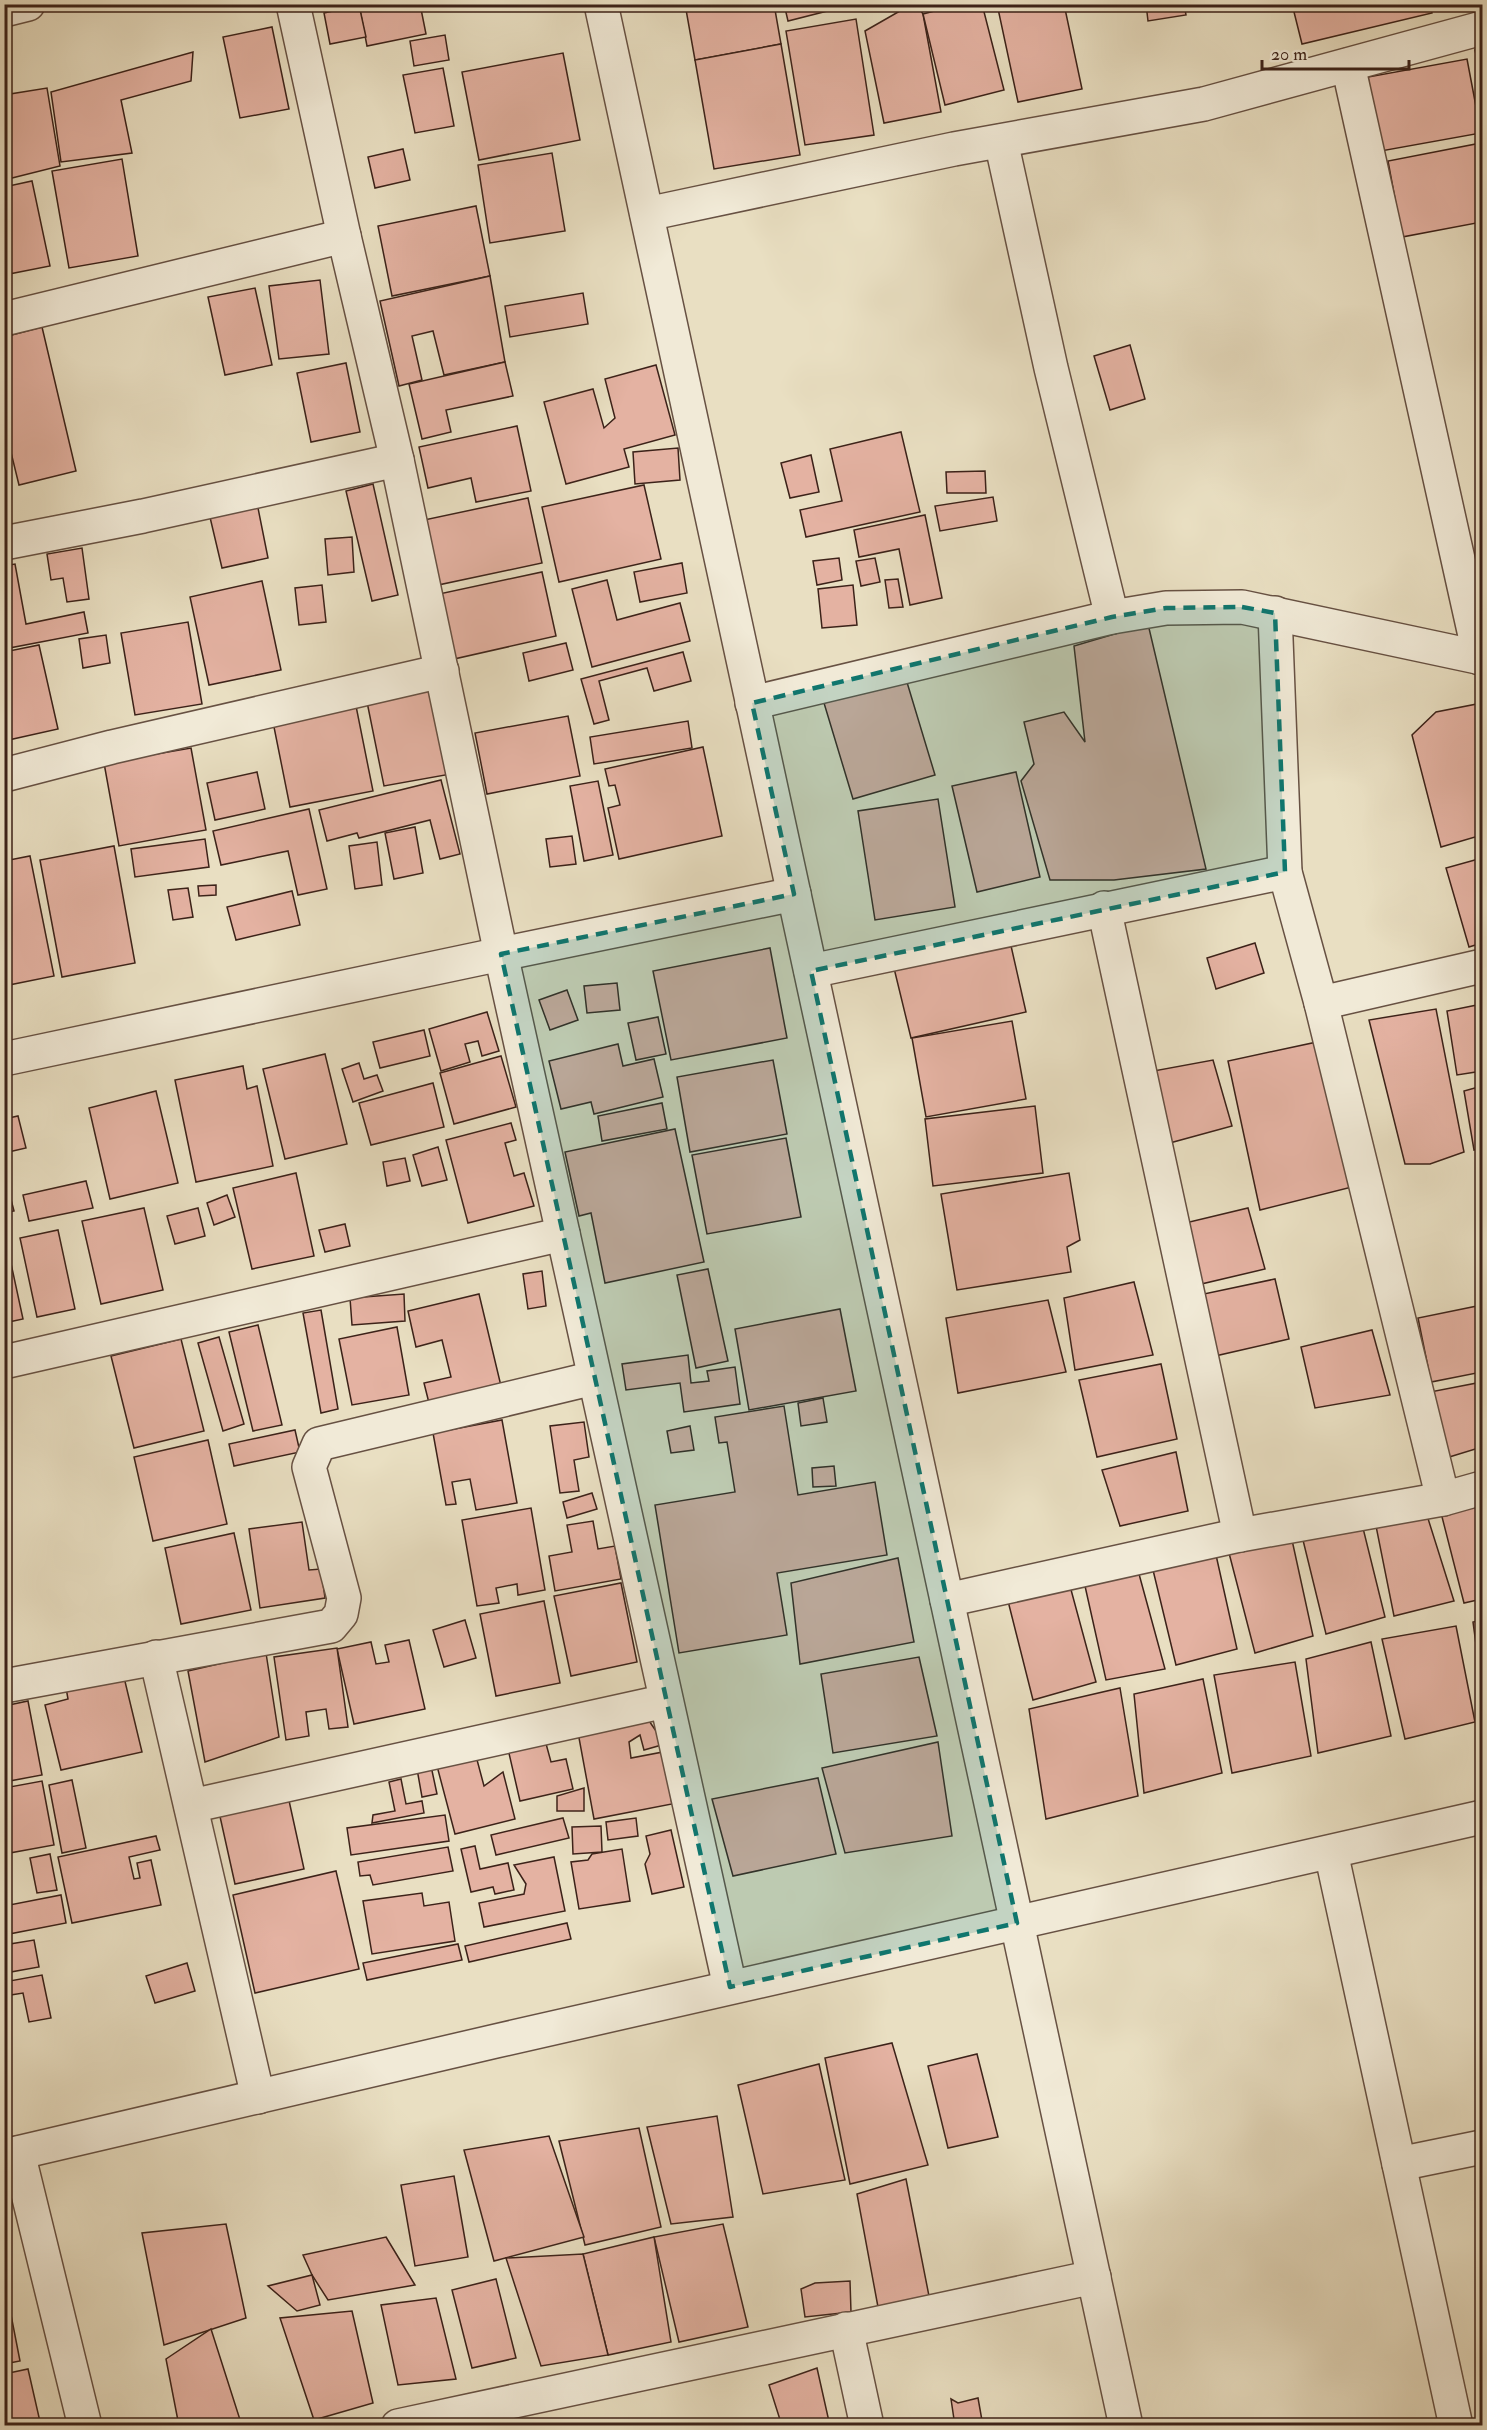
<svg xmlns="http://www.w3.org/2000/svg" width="1487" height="2430" font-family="'IM FELL Double Pica',serif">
<rect width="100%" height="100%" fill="#e9dfc2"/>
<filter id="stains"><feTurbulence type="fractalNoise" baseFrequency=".00333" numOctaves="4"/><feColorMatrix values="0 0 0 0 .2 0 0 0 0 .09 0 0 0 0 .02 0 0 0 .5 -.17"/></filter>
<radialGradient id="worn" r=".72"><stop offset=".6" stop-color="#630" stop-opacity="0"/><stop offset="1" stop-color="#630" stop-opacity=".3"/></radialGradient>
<g fill="#e4b2a2" stroke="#3c2219" stroke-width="1.5">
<polygon points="420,4 426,34 367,46 359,5"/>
<polygon points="685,4 774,4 781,44 695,60"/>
<polygon points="784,4 855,4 788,21"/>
<polygon points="877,4 904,4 878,9"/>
<polygon points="912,4 917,4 923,14 941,112 884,123 865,31"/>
<polygon points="961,4 982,4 1004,90 945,105 923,14"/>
<polygon points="997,4 1064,4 1082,89 1018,102"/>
<polygon points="1146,4 1184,4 1186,15 1148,21"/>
<polygon points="1292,4 1430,4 1432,13 1302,44"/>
<polygon points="359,5 366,37 330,44 324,13"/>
<polygon points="856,19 874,135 805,145 786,31"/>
<polygon points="272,27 289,109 240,118 223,37"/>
<polygon points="445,35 449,60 414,66 410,41"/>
<polygon points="781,44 800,155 714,169 695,60"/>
<polygon points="1482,48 1482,82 1475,50"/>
<polygon points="193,52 191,81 121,100 132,153 61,162 51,92"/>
<polygon points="563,53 580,140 479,160 462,72"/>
<polygon points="1467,59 1481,133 1381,151 1368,77"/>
<polygon points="443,68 454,126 415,133 403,75"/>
<polygon points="47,88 60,166 4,180 4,95"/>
<polygon points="1481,143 1482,222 1402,237 1388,161"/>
<polygon points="403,149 410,180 375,188 368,157"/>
<polygon points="552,153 565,231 490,243 478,165"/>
<polygon points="122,159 138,256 69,268 52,171"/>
<polygon points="32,181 50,266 4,275 4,187"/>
<polygon points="476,206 490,276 392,296 378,226"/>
<polygon points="490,276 505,362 444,375 433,331 412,336 422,380 399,386 380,301"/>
<polygon points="320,280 329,354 279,359 269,286"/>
<polygon points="255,288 272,365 225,375 208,297"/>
<polygon points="583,293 588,324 510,337 505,306"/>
<polygon points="42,327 76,471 19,485 4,424 4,337"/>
<polygon points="1130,345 1145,399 1110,410 1094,356"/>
<polygon points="505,362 513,396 446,410 451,432 422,439 409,384"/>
<polygon points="346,363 360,432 311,442 297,373"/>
<polygon points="656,365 675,435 624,449 629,467 566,484 544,402 593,389 604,428 615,418 605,379"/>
<polygon points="517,426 531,491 476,502 471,478 428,488 419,447"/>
<polygon points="901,432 920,512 806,537 800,510 842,501 830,449"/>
<polygon points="678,448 680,480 635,484 633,452"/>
<polygon points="811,455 819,492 790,498 781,463"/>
<polygon points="985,471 986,493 947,493 946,472"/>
<polygon points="373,484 398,595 372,601 346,491"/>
<polygon points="644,485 661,559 559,582 542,507"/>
<polygon points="4,489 11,516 4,518"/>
<polygon points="993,497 997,521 940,531 935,506"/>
<polygon points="528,498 542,563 438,585 424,520"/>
<polygon points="257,503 268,558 222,568 209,513"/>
<polygon points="925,515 942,598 910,605 899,549 859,557 854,530"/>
<polygon points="352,537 354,572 328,575 325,539"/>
<polygon points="82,548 89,599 67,602 63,578 51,580 47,554"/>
<polygon points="839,558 842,580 817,585 813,561"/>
<polygon points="875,558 880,582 861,586 856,561"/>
<polygon points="682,563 687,593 640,602 634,572"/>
<polygon points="15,564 26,624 84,612 88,633 4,649 4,566"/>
<polygon points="542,572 556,636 454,659 439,594"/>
<polygon points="898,579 903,607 889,608 885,580"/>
<polygon points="607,580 617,620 680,603 690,641 592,667 572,589"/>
<polygon points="262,581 281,670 209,685 190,597"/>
<polygon points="322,585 326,622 299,625 295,588"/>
<polygon points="853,585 857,625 822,628 818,589"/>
<polygon points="188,622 202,704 135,715 121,633"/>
<polygon points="1148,624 1206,869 1114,880 1050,880 1021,781 1034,764 1024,722 1064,712 1085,742 1074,646"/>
<polygon points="106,635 110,663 83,668 79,639"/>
<polygon points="566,643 573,670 529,681 523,653"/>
<polygon points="39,645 58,729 4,741 4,652"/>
<polygon points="683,652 691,681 654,691 647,668 599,681 609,720 594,724 581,679"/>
<polygon points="906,679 935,775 853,799 824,703"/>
<polygon points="433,684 451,774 384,786 366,697"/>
<polygon points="1482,703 1482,835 1441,847 1412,735 1436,712"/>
<polygon points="356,706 373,791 290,807 273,722"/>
<polygon points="568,716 580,776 487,794 475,733"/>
<polygon points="688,721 692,748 594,764 590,737"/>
<polygon points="703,747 722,836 619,859 608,808 620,805 615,785 609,786 605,769"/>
<polygon points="191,748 206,830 119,846 104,763"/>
<polygon points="257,772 265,809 215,820 207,783"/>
<polygon points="1016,772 1040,877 977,892 952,786"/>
<polygon points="441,780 460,854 440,859 430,820 359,838 357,833 327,841 319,810"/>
<polygon points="598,781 613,855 584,861 570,786"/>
<polygon points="938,799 955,907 875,920 858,811"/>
<polygon points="309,809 327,889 298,895 288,851 221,865 213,831"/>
<polygon points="415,827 423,873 394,879 385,833"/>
<polygon points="572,836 576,864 550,867 546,839"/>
<polygon points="205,839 209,867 135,877 131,849"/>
<polygon points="377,842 382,885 355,889 349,846"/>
<polygon points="114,846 135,963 62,977 40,860"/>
<polygon points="30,856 54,976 4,986 4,861"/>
<polygon points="1482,858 1482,943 1469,947 1446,868"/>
<polygon points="216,885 216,895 199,896 198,886"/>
<polygon points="188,888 193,917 173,920 168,890"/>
<polygon points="292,891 300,925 236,940 227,907"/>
<polygon points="1009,937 1026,1012 911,1038 893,964"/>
<polygon points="1255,943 1264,973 1216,989 1207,958"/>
<polygon points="770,948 787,1038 671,1060 653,971"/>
<polygon points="617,983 620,1010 587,1013 584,986"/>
<polygon points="567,990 578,1020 550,1030 539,1000"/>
<polygon points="1482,1004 1482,1071 1457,1075 1447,1011"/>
<polygon points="1436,1009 1464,1152 1430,1164 1405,1164 1369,1020"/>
<polygon points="487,1012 499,1051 482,1056 478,1041 465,1044 470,1062 441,1071 429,1029"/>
<polygon points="658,1017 666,1054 636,1060 628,1023"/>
<polygon points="1012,1021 1026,1099 926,1117 912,1038"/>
<polygon points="424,1030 430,1056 380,1068 373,1042"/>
<polygon points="1317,1042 1352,1187 1260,1210 1228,1061"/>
<polygon points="618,1044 623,1066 654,1059 663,1097 594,1114 591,1102 561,1109 549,1061"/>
<polygon points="325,1054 347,1144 285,1159 263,1069"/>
<polygon points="501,1056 516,1107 454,1124 440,1073"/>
<polygon points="773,1060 787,1134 690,1152 677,1077"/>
<polygon points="1213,1060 1232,1126 1166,1144 1148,1072"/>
<polygon points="359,1063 364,1079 377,1075 383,1091 353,1102 342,1069"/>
<polygon points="243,1066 247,1089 257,1086 273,1166 196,1182 175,1080"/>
<polygon points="433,1083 444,1127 371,1145 359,1103"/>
<polygon points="1482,1086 1482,1148 1474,1150 1464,1091"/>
<polygon points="156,1091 178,1183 110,1199 89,1108"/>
<polygon points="662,1103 667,1129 602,1141 598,1116"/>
<polygon points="1035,1106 1043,1173 933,1186 925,1119"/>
<polygon points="18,1116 26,1148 4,1153 4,1119"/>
<polygon points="511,1123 516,1140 505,1143 514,1176 524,1173 534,1206 468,1223 446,1140"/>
<polygon points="675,1129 704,1262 605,1283 591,1213 579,1216 565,1152"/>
<polygon points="786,1138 801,1217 707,1234 692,1155"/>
<polygon points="438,1147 447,1180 422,1186 413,1155"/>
<polygon points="405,1158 410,1181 387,1186 383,1162"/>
<polygon points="1482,1160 1482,1189 1478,1161"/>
<polygon points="4,1173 14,1211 4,1213"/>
<polygon points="296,1173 314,1256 252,1269 233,1188"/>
<polygon points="1069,1173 1080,1240 1067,1247 1071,1272 957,1290 941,1194"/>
<polygon points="86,1181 93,1208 29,1221 23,1195"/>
<polygon points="227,1195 235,1217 214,1225 207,1203"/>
<polygon points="144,1208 163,1290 101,1304 82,1221"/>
<polygon points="198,1208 205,1236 175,1244 167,1216"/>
<polygon points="1248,1208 1265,1269 1197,1285 1181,1224"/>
<polygon points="345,1224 350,1246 325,1252 319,1230"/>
<polygon points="58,1230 75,1309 37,1317 20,1238"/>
<polygon points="4,1231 23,1319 4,1323"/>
<polygon points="708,1269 728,1361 696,1368 677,1275"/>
<polygon points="542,1271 546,1306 528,1309 523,1274"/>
<polygon points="1275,1279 1289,1339 1215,1356 1199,1295"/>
<polygon points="1134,1282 1153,1355 1075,1370 1064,1298"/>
<polygon points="404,1294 405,1321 352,1325 350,1298"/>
<polygon points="479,1294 501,1386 429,1403 424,1383 451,1377 442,1340 416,1347 408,1311"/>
<polygon points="1048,1300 1066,1372 958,1393 946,1318"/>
<polygon points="1482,1305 1482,1372 1431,1382 1418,1318"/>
<polygon points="840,1309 856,1391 749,1410 735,1329"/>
<polygon points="321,1310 338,1409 321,1413 303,1313"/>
<polygon points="258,1325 282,1425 253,1431 229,1332"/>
<polygon points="397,1327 409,1395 352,1405 339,1339"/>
<polygon points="1372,1330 1390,1395 1315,1408 1301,1347"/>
<polygon points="219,1337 244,1424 223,1431 198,1343"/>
<polygon points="181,1339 204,1431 134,1448 111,1356"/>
<polygon points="688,1355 691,1383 709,1381 707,1371 735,1367 740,1404 684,1412 680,1383 626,1390 622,1364"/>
<polygon points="1161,1364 1177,1439 1097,1457 1079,1380"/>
<polygon points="1482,1382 1482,1447 1446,1458 1430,1392"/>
<polygon points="823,1398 827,1422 801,1426 798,1403"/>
<polygon points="784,1406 798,1495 875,1482 887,1555 777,1573 787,1635 679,1653 655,1505 735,1492 727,1442 719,1443 715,1417"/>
<polygon points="502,1420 517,1503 476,1510 470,1479 452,1482 456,1504 446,1505 433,1433"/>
<polygon points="584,1422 589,1457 574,1460 579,1491 560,1493 550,1426"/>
<polygon points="690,1426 694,1450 671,1453 667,1431"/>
<polygon points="295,1430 300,1452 234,1466 229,1444"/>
<polygon points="208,1440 227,1524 153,1541 134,1457"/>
<polygon points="1176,1452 1188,1511 1120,1526 1102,1470"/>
<polygon points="834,1466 836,1486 813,1487 812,1468"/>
<polygon points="592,1493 597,1509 567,1518 563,1502"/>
<polygon points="1482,1498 1482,1599 1464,1603 1439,1505"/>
<polygon points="531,1508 545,1590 518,1595 517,1584 496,1588 499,1603 477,1606 462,1520"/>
<polygon points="1425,1509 1454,1601 1394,1616 1375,1521"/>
<polygon points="593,1521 598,1549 615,1546 621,1579 555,1591 549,1556 572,1552 567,1525"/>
<polygon points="302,1522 309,1570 321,1569 325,1598 260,1608 249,1529"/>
<polygon points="1362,1524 1385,1617 1326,1634 1302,1536"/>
<polygon points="234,1533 251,1610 181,1624 165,1548"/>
<polygon points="1292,1540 1313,1636 1255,1653 1229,1553"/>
<polygon points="1216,1555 1237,1649 1176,1665 1153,1570"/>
<polygon points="898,1558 914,1642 800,1664 791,1583"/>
<polygon points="1139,1574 1165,1669 1106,1680 1085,1586"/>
<polygon points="621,1583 637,1662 571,1676 554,1596"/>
<polygon points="1070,1586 1096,1682 1033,1700 1008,1601"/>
<polygon points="544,1601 560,1683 496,1696 480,1614"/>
<polygon points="465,1620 476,1658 444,1667 433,1630"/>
<polygon points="1482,1620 1482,1689 1473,1622"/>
<polygon points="1456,1626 1475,1722 1405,1739 1382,1639"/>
<polygon points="409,1640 425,1709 354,1724 337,1649 371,1642 376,1664 389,1662 385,1645"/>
<polygon points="1371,1642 1391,1736 1318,1753 1306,1659"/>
<polygon points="337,1648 348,1727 329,1729 326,1709 306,1712 309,1736 286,1740 274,1657"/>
<polygon points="266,1653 279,1737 205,1762 188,1671"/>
<polygon points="919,1657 937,1736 833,1753 821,1674"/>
<polygon points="1295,1662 1311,1756 1232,1773 1214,1675"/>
<polygon points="122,1669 142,1752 61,1770 45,1705 68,1699 65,1682"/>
<polygon points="1203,1679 1222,1773 1144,1793 1134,1694"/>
<polygon points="1120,1688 1138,1796 1046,1819 1029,1709"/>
<polygon points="28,1701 42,1775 4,1782 4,1706"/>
<polygon points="645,1715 665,1744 644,1750 640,1735 629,1742 631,1758 663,1752 672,1804 594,1819 577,1727"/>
<polygon points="545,1740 551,1762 566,1759 573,1789 520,1801 508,1749"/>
<polygon points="938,1742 952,1836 845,1853 822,1768"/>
<polygon points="476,1756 484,1786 503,1772 515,1819 455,1834 437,1766"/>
<polygon points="431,1766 437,1794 422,1797 417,1769"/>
<polygon points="818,1778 836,1854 733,1876 712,1799"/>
<polygon points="401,1779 406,1804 422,1801 424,1813 372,1823 373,1815 395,1811 389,1782"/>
<polygon points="72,1780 86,1848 62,1853 49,1785"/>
<polygon points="42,1781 54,1845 4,1854 4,1788"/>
<polygon points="584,1788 584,1811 557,1811 557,1796"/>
<polygon points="288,1796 304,1869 235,1884 219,1812"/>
<polygon points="445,1815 449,1841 351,1855 347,1828"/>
<polygon points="563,1818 569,1838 496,1855 491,1835"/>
<polygon points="636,1818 638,1836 608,1840 606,1822"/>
<polygon points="601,1826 602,1852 573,1854 572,1827"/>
<polygon points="671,1830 684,1887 652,1894 645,1864 650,1854 646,1836"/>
<polygon points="156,1836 160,1850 129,1857 134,1879 140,1878 137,1863 151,1860 161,1905 72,1923 58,1857"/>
<polygon points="475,1846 480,1869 508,1863 514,1890 495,1894 493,1887 471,1892 461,1849"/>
<polygon points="448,1847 453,1871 373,1885 370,1875 360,1876 358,1862"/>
<polygon points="622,1849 630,1901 579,1909 571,1862 588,1860 592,1854"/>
<polygon points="50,1854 57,1890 37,1893 30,1858"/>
<polygon points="554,1857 565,1911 484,1927 479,1903 524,1894 526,1884 514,1865"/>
<polygon points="336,1871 359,1969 255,1993 233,1895"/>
<polygon points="422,1893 424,1906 449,1902 455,1941 372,1954 363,1901"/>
<polygon points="61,1895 66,1923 4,1935 4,1906"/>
<polygon points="567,1923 571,1939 469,1962 465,1946"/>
<polygon points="34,1940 39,1967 5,1973 4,1945"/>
<polygon points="458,1944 462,1960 367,1980 363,1963"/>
<polygon points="187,1963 195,1991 155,2003 146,1976"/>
<polygon points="42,1975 51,2018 29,2022 23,1993 4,1996 4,1982"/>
<polygon points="892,2043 928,2165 850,2184 825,2058"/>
<polygon points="977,2054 998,2137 948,2148 928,2066"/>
<polygon points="819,2064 845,2180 763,2194 738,2085"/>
<polygon points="717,2116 733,2217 671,2224 647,2127"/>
<polygon points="639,2128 661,2227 585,2245 559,2141"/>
<polygon points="549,2136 584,2237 494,2261 464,2150"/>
<polygon points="454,2176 468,2257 415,2266 401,2185"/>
<polygon points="906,2179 929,2296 878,2307 857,2194"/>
<polygon points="226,2224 246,2318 164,2345 142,2233"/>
<polygon points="723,2224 748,2327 679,2342 654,2237"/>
<polygon points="386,2237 415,2285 328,2300 312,2275 303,2255"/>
<polygon points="654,2237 671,2342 608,2355 583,2254"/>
<polygon points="583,2254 608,2355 541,2366 506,2258"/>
<polygon points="312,2275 320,2305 297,2311 268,2286"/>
<polygon points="4,2279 20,2361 4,2364"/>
<polygon points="496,2279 516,2358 472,2368 452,2290"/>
<polygon points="850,2281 851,2312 805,2317 801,2289 815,2283"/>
<polygon points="436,2298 456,2379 398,2385 381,2305"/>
<polygon points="352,2311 373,2403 314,2420 280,2318"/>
<polygon points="211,2329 242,2426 179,2426 166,2359"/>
<polygon points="817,2368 830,2426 782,2426 769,2385"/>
<polygon points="28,2369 41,2426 4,2426 4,2374"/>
<polygon points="978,2398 983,2426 955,2426 951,2399 958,2403"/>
</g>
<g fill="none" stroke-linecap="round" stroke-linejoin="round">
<g stroke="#675143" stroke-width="36">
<g id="minor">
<polyline points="293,4 344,236 397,460 501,954 730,1987"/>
<polyline points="601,4 1126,2426"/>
<polyline points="4,10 28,4"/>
<polyline points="1348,65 1480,658"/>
<polyline points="1001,141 1051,368 1112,617"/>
<polyline points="647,214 954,149 1204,104 1482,28"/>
<polyline points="4,319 344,236"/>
<polyline points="4,543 143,516 397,460"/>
<polyline points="1275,613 1285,872 1321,1003 1443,1499"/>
<polyline points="752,703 1112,617 1166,608 1242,607 1482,658"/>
<polyline points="4,775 112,747 442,671"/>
<polyline points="1104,908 1240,1535"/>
<polyline points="811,971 1285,872"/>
<polyline points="1321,1003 1482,966"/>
<polyline points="4,1059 501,954 794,894"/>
<polyline points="4,1362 563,1234"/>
<polyline points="947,1600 1240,1535 1443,1499 1482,1488"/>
<polyline points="156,1657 258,2097"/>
<polyline points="4,1686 331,1626 341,1614 344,1598 309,1467 319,1444 594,1378"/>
<polyline points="191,1806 666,1701"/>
<polyline points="1331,1852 1456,2426"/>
<polyline points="18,2153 85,2426"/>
<polyline points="4,2156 496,2041 1482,1817"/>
<polyline points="1399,2164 1482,2147"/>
<polyline points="846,2329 867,2426"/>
<polyline points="398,2426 1094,2277"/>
</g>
</g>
<use href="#minor" stroke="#f1ead7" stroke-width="33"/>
</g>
<path fill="#0f766e" fill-opacity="0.2" stroke="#0f766e" stroke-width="4.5" stroke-dasharray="12 8" stroke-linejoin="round" d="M 1242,607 L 1275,613 L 1285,872 L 811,971 L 1017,1923 L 730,1987 L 501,954 L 794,894 L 752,703 L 1112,617 L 1166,608 Z"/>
<rect width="1487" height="2430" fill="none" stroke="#e9dfc2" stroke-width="24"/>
<rect x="6" y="6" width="1475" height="2418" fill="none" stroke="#3c2219" stroke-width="3"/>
<rect x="12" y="12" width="1463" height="2406" fill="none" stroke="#3c2219" stroke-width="1.5"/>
<path d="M1262 60v9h147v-9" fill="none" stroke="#3c2219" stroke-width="3"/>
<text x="1271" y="60" font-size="18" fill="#3c2219" stroke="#f1ead7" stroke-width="4.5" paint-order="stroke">20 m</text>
<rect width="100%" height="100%" filter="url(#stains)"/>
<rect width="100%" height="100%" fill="url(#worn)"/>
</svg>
